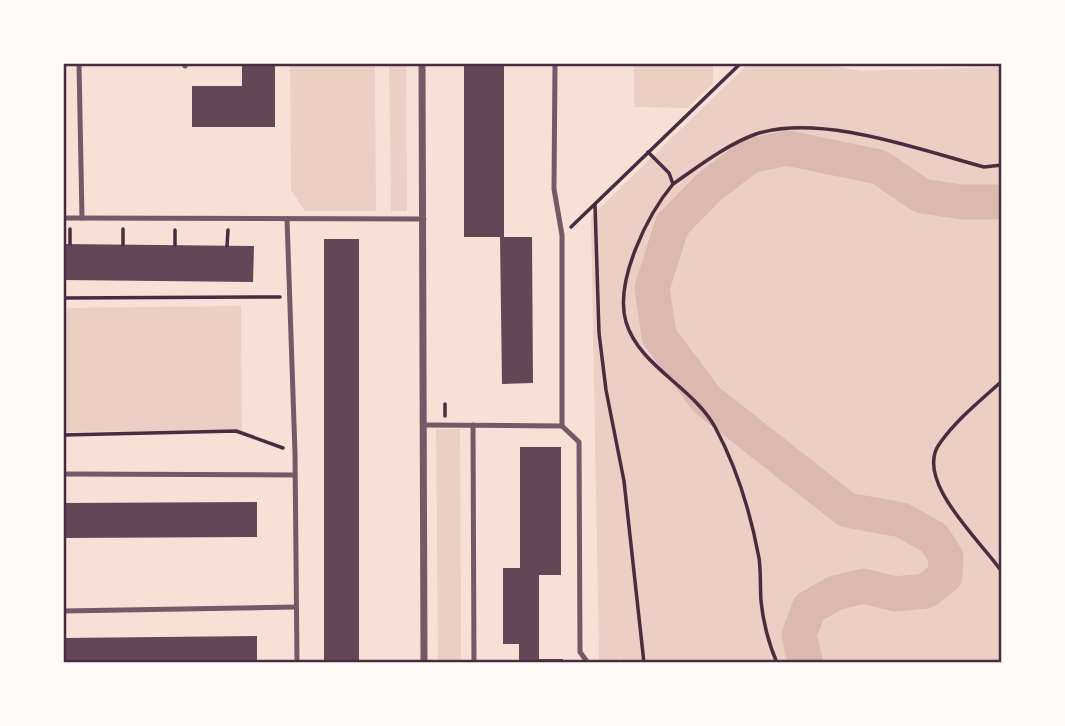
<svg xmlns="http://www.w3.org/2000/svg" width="1065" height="726" font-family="Rubik,sans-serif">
<rect width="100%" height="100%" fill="#f7e1d7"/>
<g fill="#ebcfc5">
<polygon points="290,63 375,63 376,211 305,211 291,190"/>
<polygon points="389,63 406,63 407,211 391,211"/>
<polygon points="634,63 713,63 713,84 687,108 634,107"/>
<polygon points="749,63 819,63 861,71 1002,67 1002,663 626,663 621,658 616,663 599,662 591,216"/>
<polygon points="241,306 242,430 63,432 63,308"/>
<polygon points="436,429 460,429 461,663 438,663"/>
</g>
<polygon fill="#dcb8b0" points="924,188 984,197 1002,195 1002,208 960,209 920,202"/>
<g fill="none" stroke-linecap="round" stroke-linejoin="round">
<polyline stroke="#dcb8b0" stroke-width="35" points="806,663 799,635 809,608 835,593 863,586 895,594 926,591 945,576 946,557 934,538 902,520 847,510 707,400 659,336 652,288 672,225 709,187 750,156 787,148 879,167 922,196 962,202 1002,202"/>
</g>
<g fill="#644757">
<polygon points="242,63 275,63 275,127 192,127 192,86 242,86"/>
<polygon points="464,63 504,63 504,237 532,237 533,383 502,384 500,237 464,237"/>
<rect x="324" y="239" width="35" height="424"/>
<polygon points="63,244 254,246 253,282 63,280"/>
<polygon points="520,447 561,447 561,575 539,575 539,659 563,659 563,663 519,663 519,644 503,644 503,568 520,568"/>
<polygon points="257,502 257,537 63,538 63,503"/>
<polygon points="257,636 257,663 63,663 63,638"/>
</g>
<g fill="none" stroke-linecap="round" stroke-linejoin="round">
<g stroke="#4a2c40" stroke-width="3.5">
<path d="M 648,152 L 669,173 L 673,184 C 648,214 614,281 626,322 C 639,366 693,387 715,427 C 736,466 751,515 759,558 C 761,572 760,587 761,601 C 763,621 769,644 777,663"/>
<path d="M 673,184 C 699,166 726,145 756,134 C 821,113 920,150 984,167 L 1002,165"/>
<polyline points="595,205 599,333 606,390 624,481 644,663"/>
<polyline points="571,227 741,63"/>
<polyline points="175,230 175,245"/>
<polyline points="70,244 70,229"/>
<polyline points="123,245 123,229"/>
<polyline points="227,246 228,230"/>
<polyline points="63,298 280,297"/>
<path d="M 1002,381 C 981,400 957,419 940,443 C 912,480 983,543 1002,572"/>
<polyline points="445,404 445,416"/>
<polyline points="63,435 236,431 283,448"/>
</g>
<g stroke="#755966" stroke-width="5">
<polyline points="79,63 82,218"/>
<polyline points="185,63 185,66"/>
<polyline points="555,63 554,189 562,235 562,426 579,442 580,652 588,663"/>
<polyline points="63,218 424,219"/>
<polyline points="287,219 295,453 297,663"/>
<polyline points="424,425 562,426"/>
<polyline points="473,425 474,663"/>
<polyline points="63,474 295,475"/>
<polyline points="63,611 296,607"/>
</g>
<polyline stroke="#755966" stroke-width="7" points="422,63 424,663"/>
</g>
<rect width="1065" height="726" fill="none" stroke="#fffaf5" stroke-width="130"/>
<rect x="65" y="65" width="935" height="596" fill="none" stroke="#4a2c40" stroke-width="2.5"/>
</svg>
